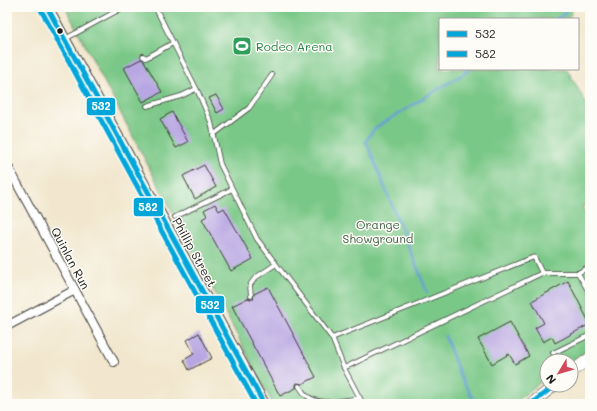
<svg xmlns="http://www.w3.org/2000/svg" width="597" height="411" font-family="Mali,sans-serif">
<rect width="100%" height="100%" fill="#fdfcf7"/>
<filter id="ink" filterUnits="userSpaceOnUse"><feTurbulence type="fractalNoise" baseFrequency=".025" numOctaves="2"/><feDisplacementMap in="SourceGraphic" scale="8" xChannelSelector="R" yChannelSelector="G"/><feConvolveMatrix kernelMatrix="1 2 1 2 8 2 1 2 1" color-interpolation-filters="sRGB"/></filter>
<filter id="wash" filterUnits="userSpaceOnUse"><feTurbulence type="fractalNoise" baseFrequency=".012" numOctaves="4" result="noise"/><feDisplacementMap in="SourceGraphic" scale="16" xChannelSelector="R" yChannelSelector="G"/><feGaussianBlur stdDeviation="0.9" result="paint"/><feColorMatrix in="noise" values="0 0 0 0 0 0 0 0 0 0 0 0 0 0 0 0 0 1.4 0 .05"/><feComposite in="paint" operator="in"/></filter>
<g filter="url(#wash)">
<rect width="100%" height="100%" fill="#f2e7ce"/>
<polygon fill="#7ac887" stroke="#4b7252" points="65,7 573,7 571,14 567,19 440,19 440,69 567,69 590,110 590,203 582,207 590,221 590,349 571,361 547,361 547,377 513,404 273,404"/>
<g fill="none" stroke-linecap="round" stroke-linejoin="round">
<g stroke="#659ed4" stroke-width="2.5">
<polyline points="555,19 565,14 567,7"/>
<polyline points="427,292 366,141 375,128 471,69"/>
<polyline points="445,336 461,378 476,404"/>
</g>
</g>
<g id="blocks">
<g fill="#b7a6e2">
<polygon points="141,59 144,61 162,92 143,102 124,68"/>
<polygon points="216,95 224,109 217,113 209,98"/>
<polygon points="172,112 188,142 176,148 160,119"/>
<polygon points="204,165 216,187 195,199 183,176"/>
<polygon points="215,204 219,211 224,208 253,259 231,271 202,219 207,216 204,210"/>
<polygon points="568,281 590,324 555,343 552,337 543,342 535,328 544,323 532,301"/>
<polygon points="268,287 316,377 302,384 297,383 296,385 296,388 280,396 232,306 248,298 250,299 253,299 254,294"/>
<polygon points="510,322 529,356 515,364 509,354 492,364 478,339"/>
<polygon points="199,333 212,358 189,370 184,360 194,354 187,340"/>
</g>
</g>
</g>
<g filter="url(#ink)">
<use href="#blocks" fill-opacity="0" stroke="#3c3a37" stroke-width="1"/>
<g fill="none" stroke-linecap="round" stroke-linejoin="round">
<g stroke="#3c3a37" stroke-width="5.5">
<g id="service">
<polyline points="155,7 198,92 211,122 220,164 257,239 332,338 344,368 363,404"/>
<polyline points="65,39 124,7"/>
<polyline points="143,56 146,58 173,43"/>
<polyline points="147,106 181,96 196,89"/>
<polyline points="213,135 249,108 272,75"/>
<polyline points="175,217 232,189"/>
<polyline points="578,273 590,294"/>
<polyline points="251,296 250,285 255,278 276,264"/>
<polyline points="332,338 534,257 542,273"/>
<polyline points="553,353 590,335"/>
<polyline points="344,368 542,273 578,273 590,266"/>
<path d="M 299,386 C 301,389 304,394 307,396 C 321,407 344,400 360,398"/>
</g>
</g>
<g stroke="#3c3a37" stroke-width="10">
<g id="minor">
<polyline points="7,165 114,362"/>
<polyline points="7,326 75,290"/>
</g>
</g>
<g stroke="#3c3a37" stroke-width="12">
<polyline id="tertiary" points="47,7 264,404"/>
</g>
<g stroke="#3c3a37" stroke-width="12">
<g id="secondary">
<polyline points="571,372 590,358"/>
<polyline points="531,404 555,385"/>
</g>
</g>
<use href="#service" stroke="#fff" stroke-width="4"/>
<use href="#minor" stroke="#fff" stroke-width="8"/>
<use href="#tertiary" stroke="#fff" stroke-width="10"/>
<use href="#secondary" stroke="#fff" stroke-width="11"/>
<g stroke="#fdfcf7" stroke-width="8">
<g id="bus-1">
<polyline points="47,7 264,404"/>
<polyline points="531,404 555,385"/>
</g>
</g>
<g stroke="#fdfcf7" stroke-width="8">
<polyline id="bus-2" points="41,10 256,404"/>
</g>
<use href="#bus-1" stroke="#03a6da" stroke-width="5"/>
<use href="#bus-2" stroke="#03a6da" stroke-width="5"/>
</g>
</g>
<defs>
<g id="stadium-square" transform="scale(1)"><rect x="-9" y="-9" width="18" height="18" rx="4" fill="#2e9e5b" stroke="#fdfcf7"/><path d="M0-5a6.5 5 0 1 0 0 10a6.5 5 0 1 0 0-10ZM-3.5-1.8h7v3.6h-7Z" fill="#fff"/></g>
</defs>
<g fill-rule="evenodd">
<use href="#stadium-square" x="242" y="46"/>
</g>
<circle fill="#1c1c1c" stroke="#fdfcf7" stroke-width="1.5" cx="60" cy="31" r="3.5"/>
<g text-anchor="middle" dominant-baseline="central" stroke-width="3" stroke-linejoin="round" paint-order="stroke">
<g font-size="12" fill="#27864d" stroke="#fdfcf7" text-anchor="start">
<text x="256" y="46">Rodeo Arena</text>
</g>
<g font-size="12" fill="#426147" stroke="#fdfcf7">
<text x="378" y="224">Orange<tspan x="378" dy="14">Showground</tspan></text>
</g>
<g font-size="12" fill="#1c1c1c" stroke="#fdfcf7">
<text transform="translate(195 252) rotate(61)">Phillip Street</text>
<text transform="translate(71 258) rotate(62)">Quinlan Run</text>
</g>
</g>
<g stroke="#fdfcf7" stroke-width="1.5">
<rect x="86" y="97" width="30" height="19" rx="4" fill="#03a6da"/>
<rect x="133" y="197" width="31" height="20" rx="4" fill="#03a6da"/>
<rect x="195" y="295" width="30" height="19" rx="4" fill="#03a6da"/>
</g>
<g font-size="11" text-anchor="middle" font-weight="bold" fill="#fff">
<text x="101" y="110">532</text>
<text x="148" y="211">582</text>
<text x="210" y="309">532</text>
</g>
<rect width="597" height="411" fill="none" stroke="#fdfcf7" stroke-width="24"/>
<rect x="439" y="18" width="140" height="52" fill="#fdfcf7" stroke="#a3a29f"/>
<rect x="447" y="31" width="20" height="6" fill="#03a6da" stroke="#a3a29f"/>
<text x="475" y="38" font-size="12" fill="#1c1c1c">532</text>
<rect x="447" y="51" width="20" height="6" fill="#03a6da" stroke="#a3a29f"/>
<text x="475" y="58" font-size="12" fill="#1c1c1c">582</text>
<g transform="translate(559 373) rotate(232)"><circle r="19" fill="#fdfcf7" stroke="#a3a29f"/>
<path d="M0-3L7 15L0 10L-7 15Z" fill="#d1495b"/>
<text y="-6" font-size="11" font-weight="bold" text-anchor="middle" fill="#1c1c1c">N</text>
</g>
</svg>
